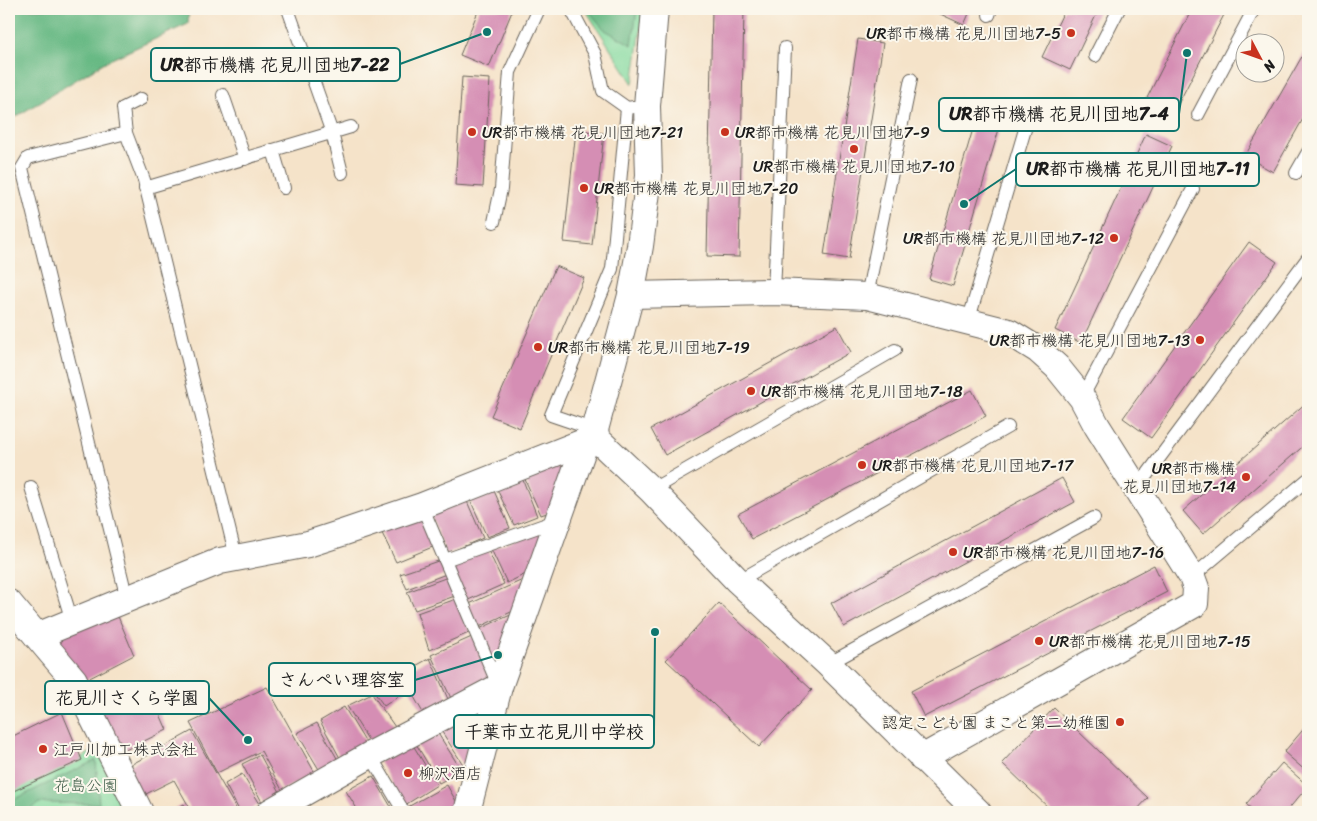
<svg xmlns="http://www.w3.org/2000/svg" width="1317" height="821" font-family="Sriracha,'Klee One',sans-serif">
<rect width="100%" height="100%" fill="#fbf7ec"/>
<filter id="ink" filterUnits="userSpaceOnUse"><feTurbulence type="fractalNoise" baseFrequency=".02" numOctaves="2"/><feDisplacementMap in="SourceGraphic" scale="10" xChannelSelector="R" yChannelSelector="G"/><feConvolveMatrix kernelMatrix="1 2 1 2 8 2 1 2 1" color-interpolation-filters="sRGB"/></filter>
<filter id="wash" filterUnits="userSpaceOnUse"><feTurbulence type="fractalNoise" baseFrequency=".0096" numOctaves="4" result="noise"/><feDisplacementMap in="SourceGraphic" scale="20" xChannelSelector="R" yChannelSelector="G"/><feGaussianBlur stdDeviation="1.12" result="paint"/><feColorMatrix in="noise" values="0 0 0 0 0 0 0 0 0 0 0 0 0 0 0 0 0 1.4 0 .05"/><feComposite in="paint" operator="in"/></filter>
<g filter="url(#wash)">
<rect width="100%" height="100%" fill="#f5e3c9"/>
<g fill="#81d99d" stroke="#4e7a5c">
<polygon points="585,9 644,9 633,84"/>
<polygon points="100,748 128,812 9,812 9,792"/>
</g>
<g fill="#68b984" stroke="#426a50">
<polygon points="9,9 189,9 188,24 105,62 9,121"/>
<polygon points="587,9 637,9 632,45 605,30"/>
<polygon points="96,760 99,804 39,803 28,812 9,812 9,802"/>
</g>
<g id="blocks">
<g fill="#d58eb4">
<polygon points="479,9 513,9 489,67 460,55"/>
<polygon points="712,9 744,9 739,257 707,256"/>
<polygon points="937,9 971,9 964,25 936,12"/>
<polygon points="1065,9 1099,9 1070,70 1042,57"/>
<polygon points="1192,9 1227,9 1174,112 1147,98"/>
<polygon points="858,39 883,43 849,259 824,255"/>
<polygon points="1308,46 1308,110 1273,172 1245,156"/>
<polygon points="462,77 490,79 483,187 455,185"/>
<polygon points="975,122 999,129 953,286 929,279"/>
<polygon points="576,130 604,133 592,245 564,242"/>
<polygon points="1146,134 1172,146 1081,343 1055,330"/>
<polygon points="1249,242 1277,262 1151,438 1123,418"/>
<polygon points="556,266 584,278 520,428 491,416"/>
<polygon points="837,326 851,352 665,455 651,429"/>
<polygon points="972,390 986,416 752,539 738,514"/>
<polygon points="1308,401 1308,442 1203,534 1183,511"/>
<polygon points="557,461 570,471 556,510 541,515 523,475"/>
<polygon points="521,475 537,516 514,525 495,485"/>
<polygon points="1062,478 1075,502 844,627 831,603"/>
<polygon points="492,486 510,528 487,537 468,495"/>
<polygon points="466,499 483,538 446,554 430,512"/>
<polygon points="420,513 435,546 396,562 380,529"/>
<polygon points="553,525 538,568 507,583 491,549"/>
<polygon points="487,548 504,584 466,601 448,562"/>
<polygon points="441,560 446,574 407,589 400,574"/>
<polygon points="1154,565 1167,592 924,717 911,691"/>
<polygon points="536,574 526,605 477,628 467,605"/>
<polygon points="448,577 455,596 415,610 407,592"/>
<polygon points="456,599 471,632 429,650 417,613"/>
<polygon points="719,603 812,690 759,747 666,660"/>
<polygon points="524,609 499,680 477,630"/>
<polygon points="117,614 134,655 84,681 48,640"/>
<polygon points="474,636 495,686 455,707 431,655"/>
<polygon points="430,658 451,706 426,718 401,674"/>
<polygon points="397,676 406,691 384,706 374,692"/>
<polygon points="267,687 315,773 282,790 261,751 217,773 190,723"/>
<polygon points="149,689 167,730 117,754 97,714"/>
<polygon points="372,694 395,727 369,741 347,706"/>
<polygon points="491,702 466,769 440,729"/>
<polygon points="344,707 366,743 340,758 320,721"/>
<polygon points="1054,708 1148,798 1135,812 1053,812 1002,763"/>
<polygon points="62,712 82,760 9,793 9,738"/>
<polygon points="317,723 338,760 320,771 297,733"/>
<polygon points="1308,724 1308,773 1284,752"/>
<polygon points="192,731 238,812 192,812 174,780 140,797 125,768"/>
<polygon points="437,732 462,771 439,783 415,742"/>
<polygon points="413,745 437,785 405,805 379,762"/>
<polygon points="260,755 280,792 262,802 242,764"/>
<polygon points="1282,763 1308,786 1286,812 1255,812 1246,804"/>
<polygon points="242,774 260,804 247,812 240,812 225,784"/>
<polygon points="373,776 394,812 359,812 346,791"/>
<polygon points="447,785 462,812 409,812 406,808"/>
<polygon points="184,804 188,812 170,812"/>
</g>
</g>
</g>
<g filter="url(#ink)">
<use href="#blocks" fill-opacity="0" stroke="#686259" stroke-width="1"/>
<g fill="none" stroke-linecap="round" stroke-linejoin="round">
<g stroke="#686259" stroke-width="14">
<g id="service">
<polyline points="288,9 332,133 342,173"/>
<polyline points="571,9 595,54 603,91 627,108 634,107"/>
<polyline points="989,15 991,9"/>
<polyline points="1095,56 1119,9"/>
<polyline points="223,95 245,159"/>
<polyline points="141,99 123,108 126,133 144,180 236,557"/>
<polyline points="1198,115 1254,9"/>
<polyline points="126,133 28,158 22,168 127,599"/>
<polyline points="273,150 284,188"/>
<polyline points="1296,173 1308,152"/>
<polyline points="145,188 351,127"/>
<polyline points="494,222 501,189 510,72 539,9"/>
<polyline points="774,292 785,48"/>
<polyline points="867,296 911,79"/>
<polyline points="968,322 1026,126"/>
<polyline points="1082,398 1193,189"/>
<polyline points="595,430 551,415 612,269 627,108"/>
<polyline points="31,487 72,621"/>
<polyline points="1137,488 1307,259"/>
<polyline points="651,490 895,350"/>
<polyline points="422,506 498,685"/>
<polyline points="445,560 558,520"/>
<polyline points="1192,577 1308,479"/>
<polyline points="738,581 1008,427"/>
<polyline points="828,664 1094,518"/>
<polyline points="370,755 404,812"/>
</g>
</g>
<g stroke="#686259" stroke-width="28">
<g id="minor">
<polyline points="655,9 647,106 649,176 640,246 631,295 595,430 597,439 651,490 738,581 828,664 978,812"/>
<polyline points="631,295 774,292 867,296 1009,332 1038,350 1057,367 1082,398 1097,426 1192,577 1196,588 1195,604 922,758"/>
<polyline points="9,603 74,680 140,812"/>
<polyline points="37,636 220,561 308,544 345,532 422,506 586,441 595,430"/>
<polyline points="270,812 370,755 499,687"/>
<polyline points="467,812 499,687 586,441"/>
</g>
</g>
<use href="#service" stroke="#fff" stroke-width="12"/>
<use href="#minor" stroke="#fff" stroke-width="26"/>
</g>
</g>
<g fill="#c8321e" stroke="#fbf7ec" stroke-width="2">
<circle cx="1071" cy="33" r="5"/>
<circle cx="472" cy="132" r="5"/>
<circle cx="725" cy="132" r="5"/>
<circle cx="854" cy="149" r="5"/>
<circle cx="584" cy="188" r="5"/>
<circle cx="1114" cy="238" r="5"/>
<circle cx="1200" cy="340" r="5"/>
<circle cx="538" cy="347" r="5"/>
<circle cx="751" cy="391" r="5"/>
<circle cx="862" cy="465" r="5"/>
<circle cx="1246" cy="477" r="5"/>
<circle cx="953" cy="552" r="5"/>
<circle cx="1039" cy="641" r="5"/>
<circle cx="1120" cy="722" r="5"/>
<circle cx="43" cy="749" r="5"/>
<circle cx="408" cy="773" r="5"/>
</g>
<g text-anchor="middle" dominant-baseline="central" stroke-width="4" stroke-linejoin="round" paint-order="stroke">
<g font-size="16" fill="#1c1c1c" stroke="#fbf7ec" text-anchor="start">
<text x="1061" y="33" text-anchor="end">UR都市機構 花見川団地7-5</text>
<text x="482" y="132">UR都市機構 花見川団地7-21</text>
<text x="735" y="132">UR都市機構 花見川団地7-9</text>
<text x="854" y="166" text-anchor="middle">UR都市機構 花見川団地7-10</text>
<text x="594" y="188">UR都市機構 花見川団地7-20</text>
<text x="1104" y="238" text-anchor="end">UR都市機構 花見川団地7-12</text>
<text x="1190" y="340" text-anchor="end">UR都市機構 花見川団地7-13</text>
<text x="548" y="347">UR都市機構 花見川団地7-19</text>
<text x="761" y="391">UR都市機構 花見川団地7-18</text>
<text x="872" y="465">UR都市機構 花見川団地7-17</text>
<text x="1236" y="468" text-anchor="end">UR都市機構<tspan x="1236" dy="18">花見川団地7-14</tspan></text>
<text x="963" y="552">UR都市機構 花見川団地7-16</text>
<text x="1049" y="641">UR都市機構 花見川団地7-15</text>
<text x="1110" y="722" text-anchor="end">認定こども園 まこと第二幼稚園</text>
<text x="53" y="749">江戸川加工株式会社</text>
<text x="418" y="773">柳沢酒店</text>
</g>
<g font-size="16" fill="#3f5e49" stroke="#fbf7ec">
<text x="86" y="785">花島公園</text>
</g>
</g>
<path fill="none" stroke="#0f766e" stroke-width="2" d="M487 32L400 64M1187 53L1179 114M964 204L1016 169M498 655L415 680M248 740L209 698M655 632L654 731"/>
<g fill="#0f766e" stroke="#fbf7ec" stroke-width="2">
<circle cx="487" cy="32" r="5"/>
<circle cx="1187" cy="53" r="5"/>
<circle cx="964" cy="204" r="5"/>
<circle cx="498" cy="655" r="5"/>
<circle cx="248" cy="740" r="5"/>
<circle cx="655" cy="632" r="5"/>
</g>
<g fill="#fbf7ec" stroke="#0f766e" stroke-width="2">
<rect x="151" y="48" width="249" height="33" rx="5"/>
<rect x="939" y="98" width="240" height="33" rx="5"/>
<rect x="1016" y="153" width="243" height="33" rx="5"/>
<rect x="269" y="663" width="146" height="33" rx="5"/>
<rect x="45" y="681" width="164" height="33" rx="5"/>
<rect x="454" y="715" width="200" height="33" rx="5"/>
</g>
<g font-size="18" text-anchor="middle" font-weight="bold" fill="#1c1c1c">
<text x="275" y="71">UR都市機構 花見川団地7-22</text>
<text x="1059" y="120">UR都市機構 花見川団地7-4</text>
<text x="1138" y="175">UR都市機構 花見川団地7-11</text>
<text x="342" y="686">さんぺい理容室</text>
<text x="127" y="704">花見川さくら学園</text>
<text x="554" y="738">千葉市立花見川中学校</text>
</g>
<rect width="1317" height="821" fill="none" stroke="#fbf7ec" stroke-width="30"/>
<g transform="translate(1260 58) rotate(131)"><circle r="24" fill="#fbf7ec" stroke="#a29f99"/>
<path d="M0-4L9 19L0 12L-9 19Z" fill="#c8321e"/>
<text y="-8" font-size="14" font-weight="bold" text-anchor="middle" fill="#1c1c1c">N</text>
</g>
</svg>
